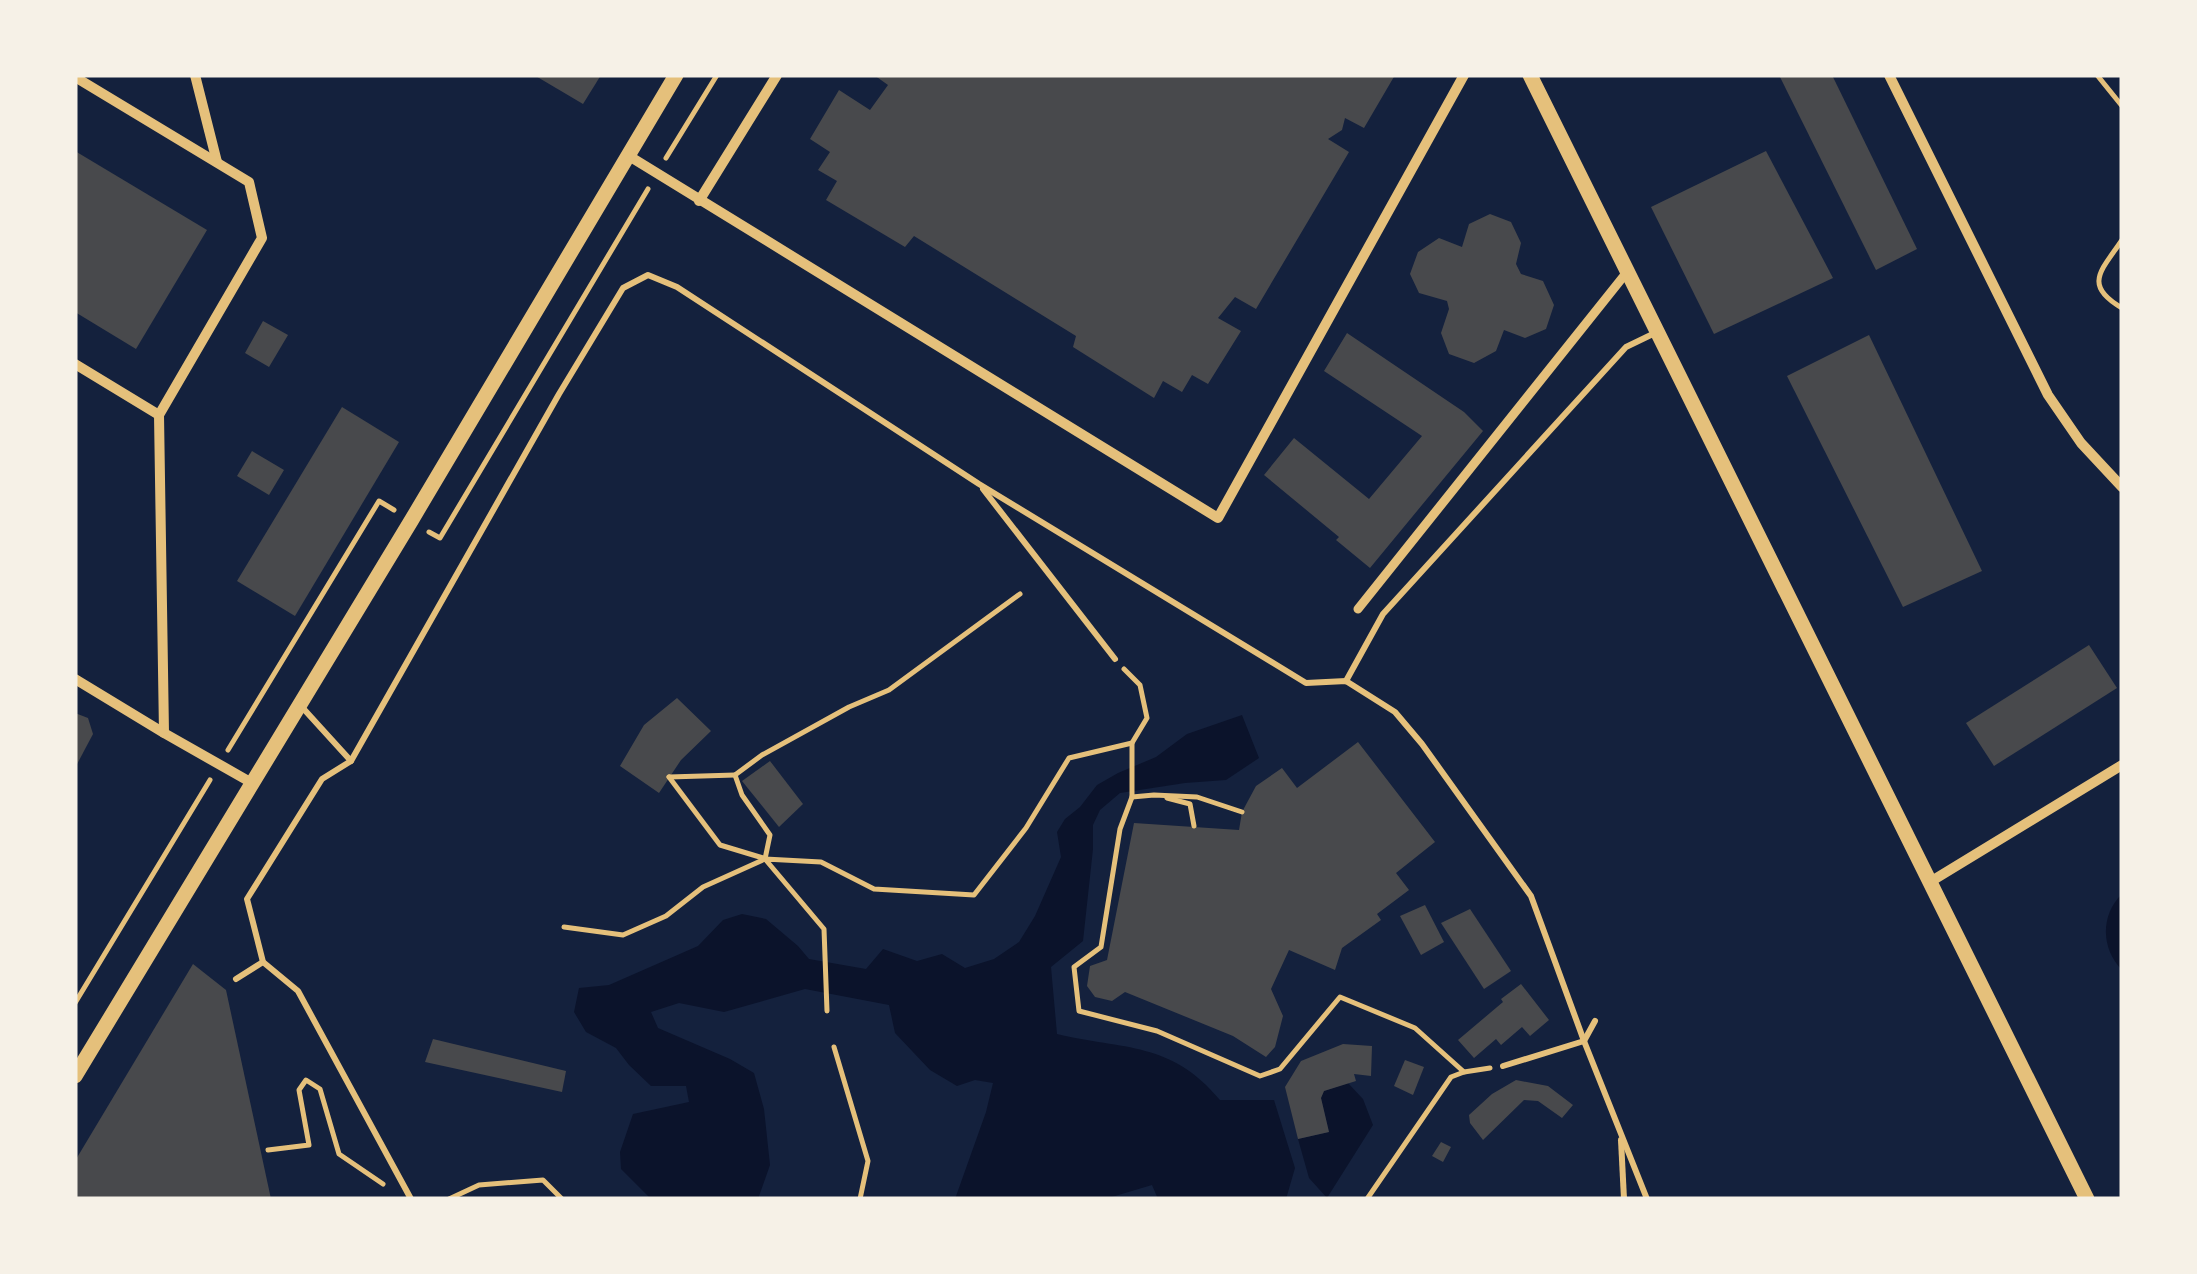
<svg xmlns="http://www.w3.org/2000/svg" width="2197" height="1274" font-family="Ubuntu,sans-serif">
<rect width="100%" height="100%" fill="#14213d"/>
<g fill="#0b132b">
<path d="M 1242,715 L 1259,758 L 1226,780 L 1185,783 L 1120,793 L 1100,810 L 1093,825 L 1093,849 L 1083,941 L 1051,967 L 1057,1034 C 1124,1050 1171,1041 1220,1100 L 1274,1100 L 1295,1168 L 1286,1199 L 1158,1199 L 1152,1185 L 1105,1199 L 955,1199 L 986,1112 L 993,1083 L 975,1080 L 957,1086 L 930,1070 L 895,1033 L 889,1005 L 805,989 L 724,1012 L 679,1003 L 651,1012 L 658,1028 L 730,1059 L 754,1073 L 764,1109 L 770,1165 L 758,1199 L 651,1199 L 621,1169 L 620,1152 L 633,1114 L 689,1102 L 686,1086 L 651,1086 L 629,1065 L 616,1048 L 586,1032 L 574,1012 L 579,988 L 609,985 L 698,946 L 723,920 L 742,914 L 766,919 L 798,946 L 809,959 L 866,969 L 883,949 L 917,961 L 942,954 L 965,968 L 994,959 L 1019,942 L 1035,916 L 1061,857 L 1057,832 L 1065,819 L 1080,807 L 1097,785 L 1118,773 L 1156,757 L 1187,734 Z"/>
<path d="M 2122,894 L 2122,970 C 2101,949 2100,915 2122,894 Z"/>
<polygon points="1348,1083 1363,1099 1373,1125 1327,1198 1309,1178 1298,1139 1329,1132 1321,1098 1324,1091"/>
</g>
<g fill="#48494c">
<polygon points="534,75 601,75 583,104"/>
<polygon points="874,75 1395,75 1364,128 1345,118 1342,130 1328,139 1349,152 1256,309 1235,297 1218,318 1241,331 1208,384 1192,375 1182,392 1163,381 1154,398 1073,347 1076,336 914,236 905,247 826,200 837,181 818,170 830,152 810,139 839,90 870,110 888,85"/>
<polygon points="1779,75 1832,75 1917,249 1876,270"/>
<polygon points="75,151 207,230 136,349 75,312"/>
<polygon points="1766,151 1833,278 1714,334 1651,207"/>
<polygon points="1490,214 1511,222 1521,243 1516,264 1521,274 1543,281 1554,305 1546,329 1525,338 1504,330 1496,351 1474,363 1449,354 1441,333 1449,309 1447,301 1419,293 1410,274 1418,252 1439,238 1462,247 1469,224"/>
<polygon points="263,321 288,335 269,367 245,353"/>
<polygon points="1347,333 1464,412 1483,431 1370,568 1336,540 1339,537 1264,475 1294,438 1369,499 1422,436 1324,371"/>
<polygon points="1869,335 1982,571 1903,607 1787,376"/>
<polygon points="342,407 399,442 295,616 237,581"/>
<polygon points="252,451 284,470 269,495 237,476"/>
<polygon points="2089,645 2117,688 1994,766 1966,723"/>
<polygon points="677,698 711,731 681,760 659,793 620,766 644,725"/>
<polygon points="75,713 88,718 93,734 75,768"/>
<polygon points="1358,742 1435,842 1396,873 1409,890 1377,914 1381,920 1342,948 1335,970 1289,950 1271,989 1283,1016 1275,1047 1266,1057 1233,1036 1125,992 1112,1001 1095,997 1087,986 1090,966 1107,960 1134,823 1239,830 1242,812 1256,786 1282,768 1297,788"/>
<polygon points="770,761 803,804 779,827 742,781"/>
<polygon points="1425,905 1444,942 1421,955 1400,916"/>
<polygon points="1470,909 1511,971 1484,989 1441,923"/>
<polygon points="193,964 226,990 271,1199 75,1199 75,1161"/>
<polygon points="1521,984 1549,1020 1530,1036 1522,1027 1501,1045 1496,1039 1474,1058 1458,1040 1503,1002 1501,999"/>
<polygon points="433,1039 566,1071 562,1092 425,1062"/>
<polygon points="1343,1044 1372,1046 1371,1076 1354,1074 1356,1081 1324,1091 1321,1098 1329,1132 1298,1139 1285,1087 1301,1061"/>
<polygon points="1405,1060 1424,1067 1413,1095 1394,1086"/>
<polygon points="1516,1080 1548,1086 1573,1105 1562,1118 1538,1101 1524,1100 1483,1140 1470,1123 1469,1115 1492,1094"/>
<polygon points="1441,1142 1451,1147 1443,1162 1432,1156"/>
</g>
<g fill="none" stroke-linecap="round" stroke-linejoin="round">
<g stroke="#e5c07b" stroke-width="5">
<polyline points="2097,75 2122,106"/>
<polyline points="666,158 717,75"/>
<path d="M 2122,240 C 2102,270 2082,285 2122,308"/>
<polyline points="429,532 440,538 648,189"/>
<polyline points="1132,743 1132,797 1120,829 1101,947 1074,967 1079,1011 1157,1031 1260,1076 1280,1069 1340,997 1415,1028 1464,1072 1451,1077 1367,1199"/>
<polyline points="228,750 379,501 394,510"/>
<polyline points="669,777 720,845 763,858"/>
<polyline points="669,777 735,775"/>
<polyline points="1132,797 1154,795 1197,797 1242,812"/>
<polyline points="1167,798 1190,804 1194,826"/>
<polyline points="765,859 770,835 742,795 735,775 762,755 849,707 889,690 1020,594"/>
<polyline points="564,927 623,935 666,916 703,887 765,859"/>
<polyline points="75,1003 210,780"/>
<polyline points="827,1011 824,929 765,859 821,862 874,889 974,895 1026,828 1069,758 1132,743 1147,718 1140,685 1124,669"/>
<polyline points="834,1047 868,1161 860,1199"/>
<polyline points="1464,1072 1490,1068"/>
<polyline points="268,1150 309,1145 299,1090 306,1080 320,1089 339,1154 383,1184"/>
<polyline points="449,1199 479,1185 543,1180 562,1199"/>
</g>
<g stroke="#e5c07b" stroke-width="6">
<polyline points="983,489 1115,659"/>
<polyline points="1346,681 1383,614 1626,347 1655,333"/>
<polyline points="301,706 351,761"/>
<polyline points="236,979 263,962"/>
<polyline points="1503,1066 1584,1041 1595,1021"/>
<polyline points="1621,1140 1624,1199"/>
<polyline points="411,1199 298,991 263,962 247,899 322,779 351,761 559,394 623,288 648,275 677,287 979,484 1306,683 1346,681 1395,712 1422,744 1531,896 1584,1041 1647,1199"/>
</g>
<polyline stroke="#e5c07b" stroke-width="9" points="1358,609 1627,272"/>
<g stroke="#e5c07b" stroke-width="10">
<polyline points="195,75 217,162"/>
<polyline points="1889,75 2048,395 2081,443 2122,487"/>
<polyline points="75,77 249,182 262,238 159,415"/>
<polyline points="629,156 1218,518 1464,75"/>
<polyline points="699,201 777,75"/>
<polyline points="75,364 159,415"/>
<polyline points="159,415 164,733"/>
<polyline points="75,679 164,733 252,783"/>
<polyline points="1930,882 2122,765"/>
</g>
<g stroke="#e5c07b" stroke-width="15">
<polyline points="1530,75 2087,1199"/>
<polyline points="75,1076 411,521 676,75"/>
</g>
</g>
<rect width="2197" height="1274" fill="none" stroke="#f6f1e7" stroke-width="155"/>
</svg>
